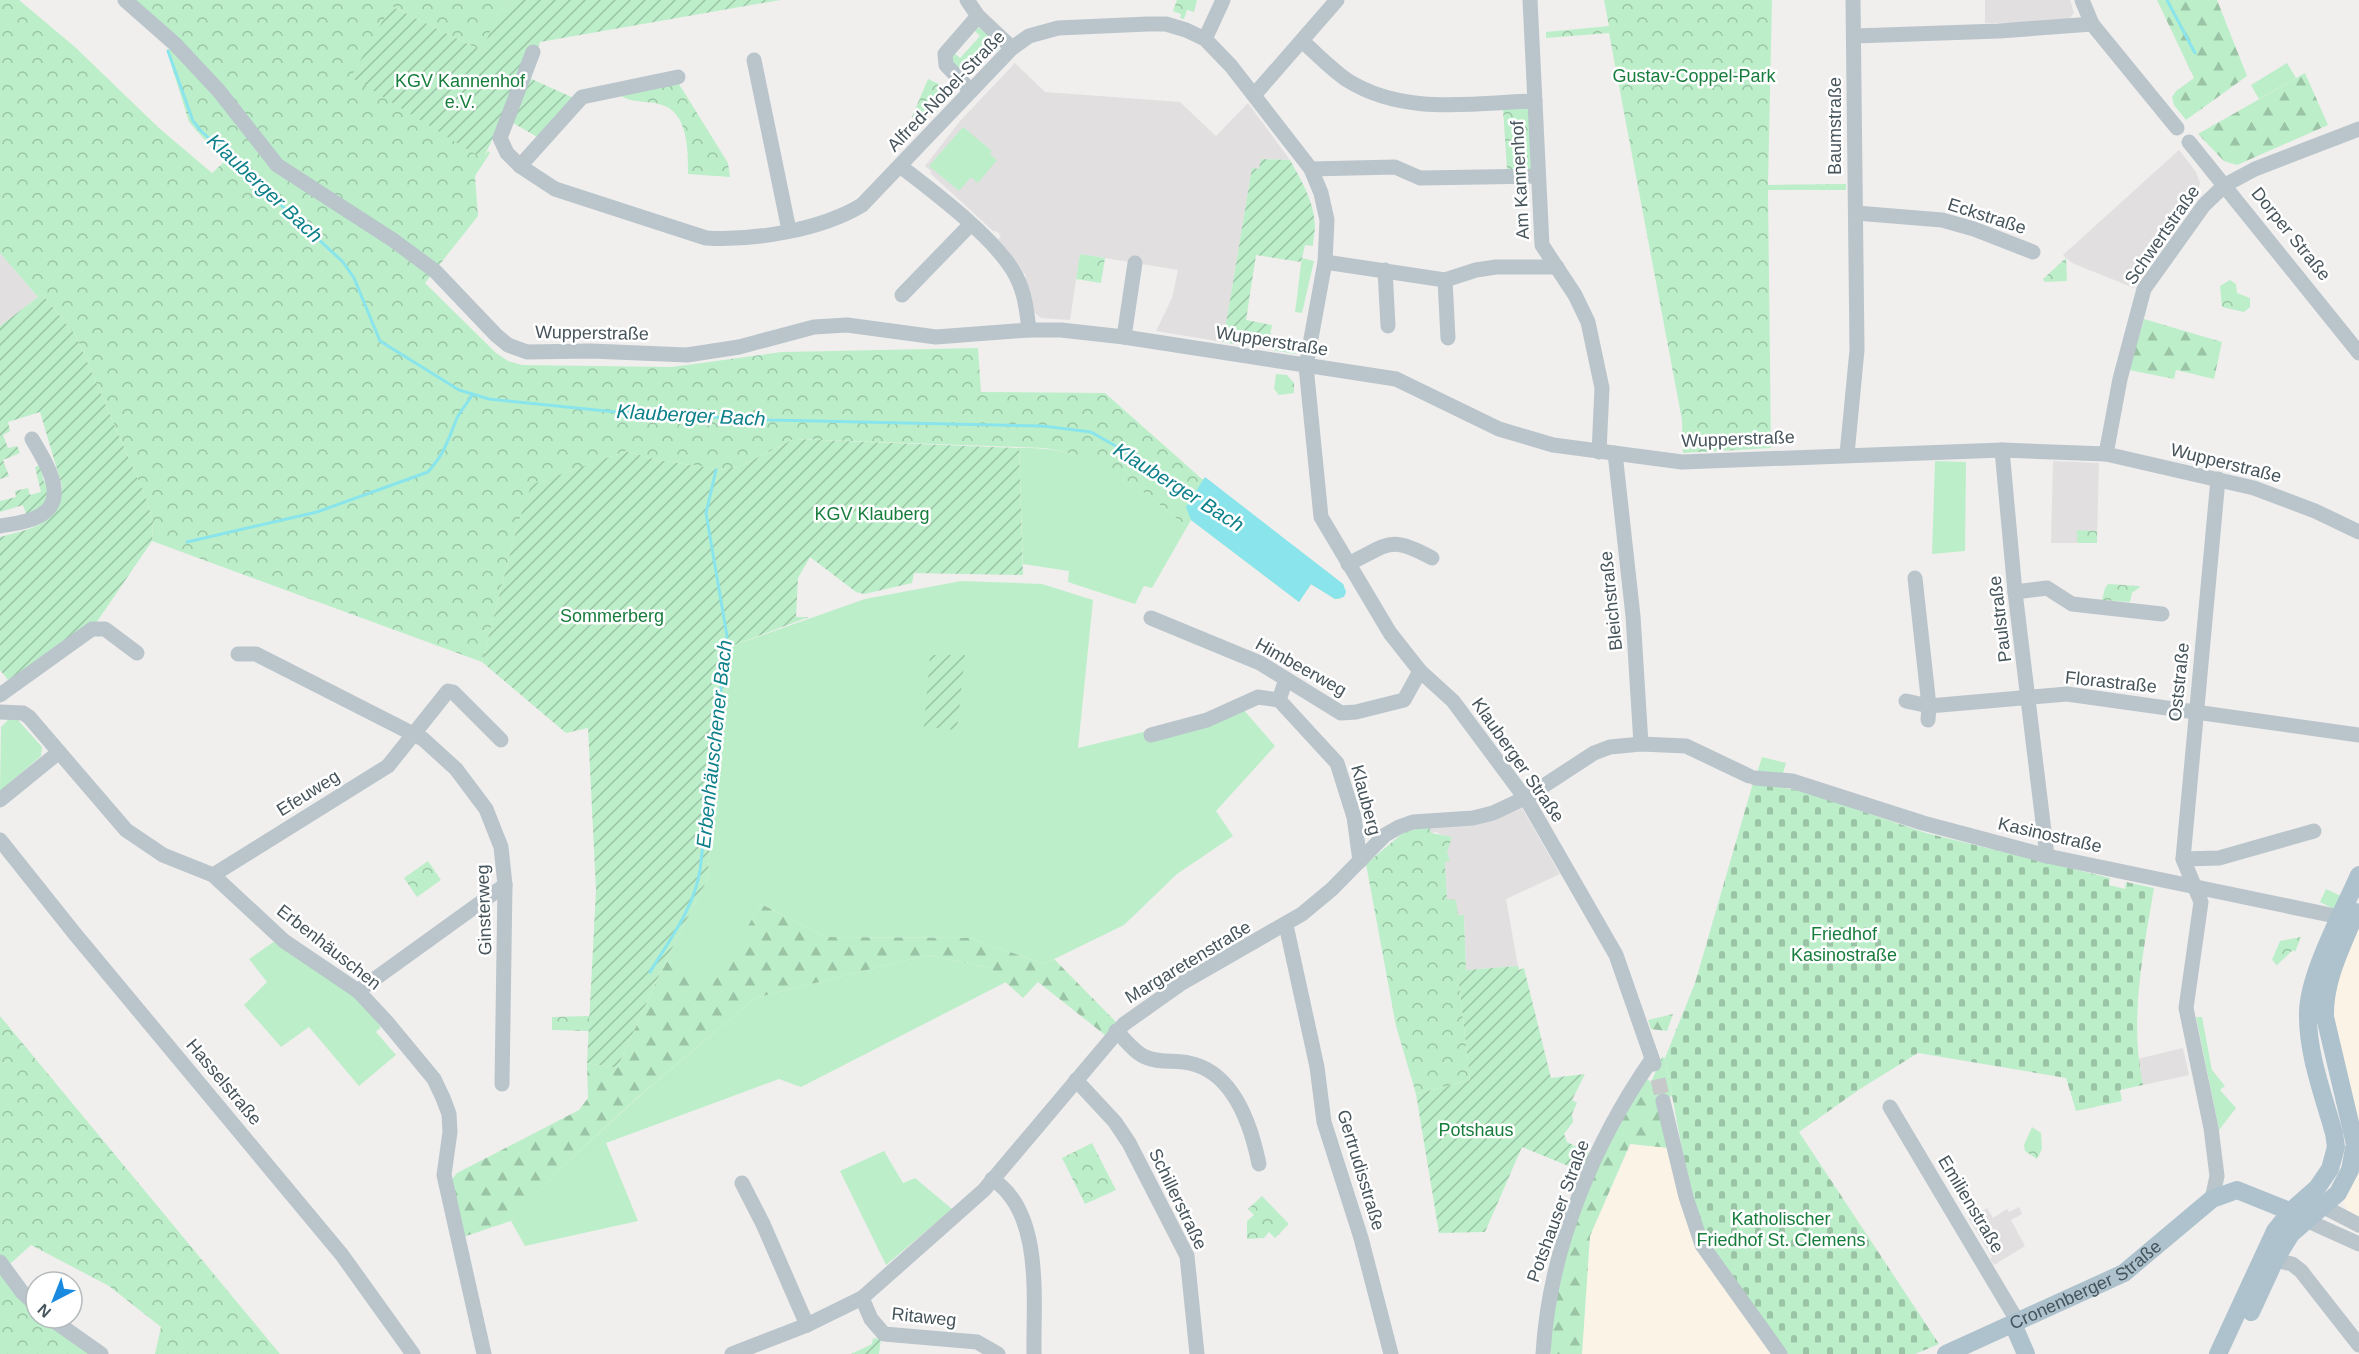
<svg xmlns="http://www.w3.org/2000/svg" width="2359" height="1354" font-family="Helvetica,sans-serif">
<defs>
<pattern id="forest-firs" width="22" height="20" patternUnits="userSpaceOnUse" patternTransform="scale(1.5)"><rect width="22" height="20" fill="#bcefc9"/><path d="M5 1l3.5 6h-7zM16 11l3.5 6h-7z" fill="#9bc4a6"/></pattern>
<pattern id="cemetery-stones" width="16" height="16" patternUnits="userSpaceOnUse" patternTransform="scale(1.5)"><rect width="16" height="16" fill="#bcefc9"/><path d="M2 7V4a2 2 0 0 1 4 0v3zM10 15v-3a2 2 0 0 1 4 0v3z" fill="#9bc4a6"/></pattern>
<pattern id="park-crowns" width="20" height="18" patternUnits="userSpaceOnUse" patternTransform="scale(1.5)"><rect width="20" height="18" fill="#bcefc9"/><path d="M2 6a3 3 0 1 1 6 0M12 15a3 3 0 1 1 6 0" fill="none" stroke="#9bc4a6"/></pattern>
<pattern id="garden-furrows" width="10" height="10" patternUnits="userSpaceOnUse" patternTransform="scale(1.5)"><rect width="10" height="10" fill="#bcefc9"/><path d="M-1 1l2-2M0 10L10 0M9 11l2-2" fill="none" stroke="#9bc4a6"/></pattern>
</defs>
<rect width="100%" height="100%" fill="#f1eeee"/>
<g fill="#fcf3e7">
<polygon points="2359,920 2359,1139 2330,1005"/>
<polygon points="1631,1144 1669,1148 1751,1324 1771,1354 1582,1354 1590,1235"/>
<polygon points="2359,1170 2359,1218 2348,1211 2343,1203"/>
</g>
<g fill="#e2dfe0">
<polygon points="1985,0 2070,0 2074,13 2070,18 2054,22 1985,23"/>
<polygon points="1015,63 1045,92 1180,102 1216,136 1248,103 1290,160 1262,159 1259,170 1252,169 1223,342 1156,331 1172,298 1178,270 1080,254 1070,320 1041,318 1034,312 1024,278 1026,276 996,239 1001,238 998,232 993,231 930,173 931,171 925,166 960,121"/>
<polygon points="2179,150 2196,172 2200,183 2198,193 2134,288 2072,263 2063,255"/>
<polygon points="0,253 38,297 0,326"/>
<polygon points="2053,461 2099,463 2097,543 2051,543"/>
<polygon points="1522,808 1560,874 1506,899 1518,966 1466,970 1464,915 1458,915 1447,900 1445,861 1449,841 1437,832 1430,833 1429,825 1494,820"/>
<polygon points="2183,1048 2189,1075 2143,1085 2137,1059"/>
<polygon points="2019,1207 2022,1214 2011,1220 2025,1246 1994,1265 1990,1259 1992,1257 1969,1219 1987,1208 1993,1218 2007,1209 2009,1212"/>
</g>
<g fill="#bcefc9">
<polygon points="977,27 995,38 1000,48 996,52 989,45 969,67 975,73 966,76 951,62 953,52 960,58 980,36 974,30"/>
<polygon points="2287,63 2296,78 2259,99 2251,85"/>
<polygon points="963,127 992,151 990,154 997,160 978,183 971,177 959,191 929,166"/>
<path d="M 1302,258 L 1314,261 L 1302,313 L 1295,312 C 1298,294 1299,275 1302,258 Z"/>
<polygon points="1275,336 1298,339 1295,354 1272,350"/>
<path d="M 1019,448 C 1096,446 1132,482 1187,527 L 1152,588 L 1144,586 L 1135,604 L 1068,582 L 1069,571 L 1023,564 Z"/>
<polygon points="1935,461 1966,462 1965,551 1932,554"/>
<polygon points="961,581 1042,584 1093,600 1078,748 1242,708 1275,746 1216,811 1233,836 1177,874 1124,925 1044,964 970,938 827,937 761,904 712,987 666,960 707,880 731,646 865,599"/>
<polygon points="17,719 42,747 41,756 0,791 1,727 8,720"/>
<polygon points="1762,757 1786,763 1783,773 1757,773"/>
<polygon points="2326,889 2341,896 2334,909 2320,902"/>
<polygon points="275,941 351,991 381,1027 376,1032 396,1055 359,1086 309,1027 281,1047 244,1005 267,982 249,959"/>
<polygon points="927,955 990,968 1006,982 801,1087 779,1079 606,1143 638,1221 525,1246 511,1221 563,1166 644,1092 755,998"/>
<polygon points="2196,1017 2202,1017 2212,1070 2225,1086 2220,1090 2236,1108 2219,1130"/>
<polygon points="884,1151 903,1183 915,1178 952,1209 886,1265 840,1171"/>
</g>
<g fill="url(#forest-firs)">
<polygon points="2157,0 2217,0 2247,76 2186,120 2174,105 2172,97 2176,91 2194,78"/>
<polygon points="2305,73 2328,125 2237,165 2224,161 2198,134"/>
<polygon points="2144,319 2222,342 2214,379 2176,370 2174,379 2129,370"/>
<polygon points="761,904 827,937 970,938 1044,964 1054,959 1117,1023 1105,1035 1038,982 1023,998 990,968 927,955 755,998 639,1096 563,1166 511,1221 463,1237 452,1179 457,1173 579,1110 588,1098 587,1063 617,1068 666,960 712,986"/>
<polygon points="1673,1014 1667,1031 1651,1029 1648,1020"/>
<path d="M 1662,1057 L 1665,1058 L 1672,1096 L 1667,1099 L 1669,1148 L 1630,1144 L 1590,1236 L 1582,1354 L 1551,1354 C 1548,1260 1599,1158 1646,1078 L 1651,1082 Z"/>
</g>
<path fill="url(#cemetery-stones)" d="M 1753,783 L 1802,791 L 1926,833 L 2110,878 L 2109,885 L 2125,889 L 2126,882 L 2154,888 C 2143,954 2129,1019 2143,1085 L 2120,1090 L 2122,1101 L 2076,1111 L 2066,1078 L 1918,1053 L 1860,1089 L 1799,1132 L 1939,1344 L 1915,1354 L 1785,1354 L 1704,1240 L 1682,1149 L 1665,1058 L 1695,983 Z"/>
<g fill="url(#park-crowns)">
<path d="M 0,0 L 19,0 L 75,47 L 159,128 L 212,173 L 224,162 L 189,122 L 167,51 L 175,45 L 125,0 L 511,0 L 497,15 L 496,58 L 391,6 L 483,158 L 488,151 L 490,153 L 475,176 L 478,216 L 425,283 L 496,353 L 508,361 L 522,365 L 672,367 L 782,352 L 978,348 L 981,392 L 1105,393 L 1202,479 L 1207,479 L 1343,584 L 1346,592 L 1340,599 L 1335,599 L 1311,584 L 1299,602 L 1191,520 L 1187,527 C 1139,488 1108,458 1044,448 L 794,439 L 739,467 L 719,469 L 657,460 L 626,451 L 532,485 L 517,527 L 482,662 L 152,541 L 153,522 L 146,498 L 76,336 L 42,294 L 38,297 L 0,253 Z"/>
<polygon points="1177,0 1197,0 1194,12 1187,10 1184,19 1180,18 1181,14 1173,11"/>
<polygon points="1604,0 1772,0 1768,185 1846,184 1846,190 1768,190 1771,448 1683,453 1682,420 1609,33 1546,38 1546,32 1609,26"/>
<polygon points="928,79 941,85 925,122 912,117"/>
<path d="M 679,84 L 728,163 L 730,177 L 688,174 C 688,151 689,111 659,104 C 643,100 633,104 618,94 Z"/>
<polygon points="1530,107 1531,169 1507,169 1503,109"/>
<polygon points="1080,254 1105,258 1101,283 1076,279"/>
<polygon points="2066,258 2067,281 2045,282 2043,279"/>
<polygon points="2230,280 2236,284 2237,293 2250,298 2250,307 2244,312 2222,307 2220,286"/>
<polygon points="1276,374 1287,375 1294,383 1294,393 1279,395 1274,389"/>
<polygon points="2077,530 2097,531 2097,543 2077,543"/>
<polygon points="2108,584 2139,586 2140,587 2132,593 2130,602 2102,600 2105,588"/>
<polygon points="1429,825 1431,833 1452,837 1447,852 1450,861 1445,862 1447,899 1456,900 1458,915 1464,915 1466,970 1458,975 1470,1080 1416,1094 1396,1026 1366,864 1403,833"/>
<polygon points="428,861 441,880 417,897 404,878"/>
<polygon points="2301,937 2295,952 2293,950 2277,965 2272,960 2280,941"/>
<polygon points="0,1016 280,1354 155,1354 161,1327 109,1286 31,1245 1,1272 36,1314 36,1318 41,1318 92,1354 0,1354"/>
<polygon points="590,1016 589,1031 552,1030 552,1017"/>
<polygon points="2032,1127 2041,1133 2042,1149 2037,1159 2025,1151 2024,1145"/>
<polygon points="1092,1143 1116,1190 1085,1204 1062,1158"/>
<polygon points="1262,1196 1289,1224 1275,1238 1269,1232 1264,1238 1247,1239 1247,1221 1254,1215 1248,1209"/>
</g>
<g fill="url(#garden-furrows)">
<polygon points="511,0 780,0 540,42 527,77 576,99 539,138 503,117 483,159 351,77 391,6 482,51 497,15"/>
<path d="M 1261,159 L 1290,160 C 1302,182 1314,201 1315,226 C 1315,231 1313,241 1313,246 L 1305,245 L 1301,262 L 1256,255 L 1246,320 L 1272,325 L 1269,341 L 1244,337 L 1242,345 L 1223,342 L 1252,168 L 1259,169 Z"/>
<path d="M 42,294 L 76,336 L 146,498 L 153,522 L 152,541 L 92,629 L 8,680 L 0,670 L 0,537 C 34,528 57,525 62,486 L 40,412 L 8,422 L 10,431 L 3,435 L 8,448 L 17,446 L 20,453 L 3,460 L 9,476 L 0,479 L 0,326 Z"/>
<polygon points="794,439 1019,448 1023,575 914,573 912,583 864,594 856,592 810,557 798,578 796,617 809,617 731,646 707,880 666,960 617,1068 587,1063 596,890 588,728 566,733 482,662 517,527 531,485 626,451 657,460 719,469 739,467"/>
<polygon points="40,465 44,482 48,483 48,494 43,507 26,514 23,505 0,512 0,501 16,497 15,491 28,488 30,495 41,492 35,467"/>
<polygon points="930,655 965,655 957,730 924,727"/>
<polygon points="1518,966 1519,970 1524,968 1551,1078 1585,1074 1572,1100 1577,1103 1572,1114 1573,1122 1564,1134 1567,1142 1592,1155 1583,1172 1522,1147 1485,1232 1439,1233 1416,1094 1470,1080 1458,975 1466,970"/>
<polygon points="873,1338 881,1339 879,1354 851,1354 872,1344"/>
</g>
<polygon fill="#89e4ec" points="1205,477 1343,584 1346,592 1344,597 1335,599 1311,584 1299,602 1191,520 1186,507"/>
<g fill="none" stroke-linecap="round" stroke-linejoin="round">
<g stroke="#89e4ec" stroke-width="3">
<polyline points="2167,0 2195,53"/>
<polyline points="168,51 193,121 201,131 343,262 354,278 380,341 459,390 489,399 616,412 770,420 1043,426 1091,432 1156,469 1195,495"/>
<path d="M 187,542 L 317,512 L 428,472 C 445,453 448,440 457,418 C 461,410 468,402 473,394"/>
<path d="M 650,972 C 670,939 694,908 700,870 L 727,636 L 706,513 L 716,470"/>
</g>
<polyline stroke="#c6c8c9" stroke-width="15" stroke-dasharray="15 8" stroke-linecap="butt" points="1658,1079 1663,1101"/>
<g stroke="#b9c5cb" stroke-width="15">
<polyline points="125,0 175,44 219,91 277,165 393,240 435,271 496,335 508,345 527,352 591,351 687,355 739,347 814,327 847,325 936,337 1029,330 1061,330 1124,337 1396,379 1499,429 1553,445 1682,462 2002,450 2106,454 2254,488 2315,511 2359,532"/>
<polyline points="967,0 978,16 1012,48"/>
<polyline points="1530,0 1542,245 1575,295 1588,322 1602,388 1599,452"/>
<polyline points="2082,0 2092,24 2177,128"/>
<polyline points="1855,36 1999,31 2092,24"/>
<polyline points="1205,39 1223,0"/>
<path d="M 1302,41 C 1317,54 1331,69 1347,80 C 1404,116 1472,103 1535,101"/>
<path d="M 533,52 L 500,138 L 507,153 L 520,166 L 555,189 L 706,238 C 753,241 821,230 862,205 L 1012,48 L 1029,36 L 1058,28 L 1148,24 L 1166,24 L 1186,30 L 1205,39 L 1231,66 L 1311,169 L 1321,193 L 1327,220 L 1325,262 L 1306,366 L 1321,517 L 1390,633 L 1420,671 L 1453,701 L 1528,802 L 1616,955 L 1654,1064"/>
<polyline points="754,60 789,230"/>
<polyline points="971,91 946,65 945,54 978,16"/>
<polyline points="1255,94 1337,0"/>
<polyline points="2189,142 2359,353"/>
<polyline points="520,166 582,97 678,77"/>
<path d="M 900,166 C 934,192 998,240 1016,276 C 1025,293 1027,312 1029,330"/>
<polyline points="1311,169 1395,167 1420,178 1537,176"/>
<polyline points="1856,213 1942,220 1974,229 2033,252"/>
<polyline points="1325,262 1445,280 1476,270 1496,267 1557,267"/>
<polyline points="1385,270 1388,326"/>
<polyline points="1445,280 1448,338"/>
<polyline points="902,295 970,225"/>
<polyline points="1124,337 1135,263"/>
<polyline points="2002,450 2015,592 2047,856"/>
<polyline points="1615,453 1633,616 1641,744"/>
<polyline points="1847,454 1857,350 1853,0"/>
<polyline points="2106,454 2120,379 2144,289 2204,205 2225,185 2255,169 2359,129"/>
<path d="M 0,526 C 12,524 26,523 37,517 C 72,501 45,461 32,439"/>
<path d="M 1348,564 C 1389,545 1388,534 1432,558"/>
<polyline points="1915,578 1929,706 1928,720"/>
<polyline points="2015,592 2047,588 2072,604 2162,614"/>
<polyline points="1151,618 1260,663 1341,713 1356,712 1404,700 1420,671"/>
<polyline points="238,654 256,654 423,739 456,769 486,809 501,847 505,885 502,1084"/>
<polyline points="0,695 92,629 105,629 137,653"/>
<polyline points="1279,700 1337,763 1354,817 1360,861"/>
<polyline points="1906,701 1929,706 2067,694 2359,735"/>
<polyline points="0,712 23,713 29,717 126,830 163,855 213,875 284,941 358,991 386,1021 434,1079 443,1098 449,1114 450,1132 444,1175 484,1354"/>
<polyline points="1151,735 1207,720 1258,697 1279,700 1286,679"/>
<polyline points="1755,778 1792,781 1923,823 2047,856 2340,917"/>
<polyline points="0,800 59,752"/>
<polyline points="0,840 75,934 342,1255 413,1354"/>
<polyline points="2183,859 2219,858 2314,831"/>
<polyline points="213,875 388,766 448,691 453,692 501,740"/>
<polyline points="1286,925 1317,1067 1324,1122 1361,1238 1391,1354"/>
<polyline points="358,991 505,885"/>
<path d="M 1116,1031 C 1126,1040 1135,1054 1148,1058 C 1160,1063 1176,1060 1189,1063 C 1234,1072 1251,1125 1259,1164"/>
<polyline points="1076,1080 1115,1122 1129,1143 1187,1256 1197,1354"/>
<polyline points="1663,1101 1686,1197 1702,1245 1780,1354"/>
<polyline points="1890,1107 2018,1322"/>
<path d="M 992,1179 C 1044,1212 1033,1301 1034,1354"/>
<polyline points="742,1183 763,1224 807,1325"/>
<polyline points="2212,1199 2217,1176 2211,1128 2186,1008 2201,902 2183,859 2218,479"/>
<polyline points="2324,1207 2359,1225"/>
<polyline points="2308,1221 2359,1244"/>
<polyline points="2275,1260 2292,1264 2301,1271 2359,1345"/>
<polyline points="0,1262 22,1292 36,1305"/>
<polyline points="862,1298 871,1319 884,1334 977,1342 998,1354"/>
<polyline points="50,1318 101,1354"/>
<polyline points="732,1354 807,1325 862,1298 984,1190 1124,1024 1182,983 1302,914 1332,889 1385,835 1399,827 1413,822 1473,818 1493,813 1525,798 1594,753 1610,747 1641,744 1686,746 1749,776"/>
<path d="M 1543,1354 C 1549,1250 1593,1144 1652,1059"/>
</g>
<g stroke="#adc2cd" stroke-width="18">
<path d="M 2251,1312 L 2275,1260 L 2291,1234 L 2338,1193 L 2350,1170 L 2355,1144 L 2325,1017 C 2324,979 2342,947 2356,912"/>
<polyline points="2013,1324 2026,1354"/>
<path id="s1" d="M 1946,1354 L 2124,1273 L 2212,1199 L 2237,1190 L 2299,1215"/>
<path d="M 2218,1354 L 2275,1231 L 2292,1210 L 2317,1188 L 2330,1169 L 2336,1147 L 2334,1133 C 2323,1094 2307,1053 2308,1012 C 2309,973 2343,912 2359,875"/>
</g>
</g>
<g text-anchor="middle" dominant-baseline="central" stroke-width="5" stroke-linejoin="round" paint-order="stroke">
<g font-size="18" fill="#177d3c" stroke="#fff">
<text x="1694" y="76">Gustav-Coppel-Park</text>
<text x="460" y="81">KGV Kannenhof<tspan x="460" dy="21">e.V.</tspan></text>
<text x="872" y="514">KGV Klauberg</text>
<text x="612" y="616">Sommerberg</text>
<text x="1844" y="934">Friedhof<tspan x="1844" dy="21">Kasinostraße</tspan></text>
<text x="1476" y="1130">Potshaus</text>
<text x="1781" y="1219">Katholischer<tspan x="1781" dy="21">Friedhof St. Clemens</tspan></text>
</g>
<g font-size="18" fill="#46545b" stroke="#fff">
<text transform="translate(946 91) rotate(-46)">Alfred-Nobel-Straße</text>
<text transform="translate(1835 126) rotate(-90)">Baumstraße</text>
<text transform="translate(1520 180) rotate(-93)">Am Kannenhof</text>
<text transform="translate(1987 216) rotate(18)">Eckstraße</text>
<text transform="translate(2291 234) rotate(51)">Dorper Straße</text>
<text transform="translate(2162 235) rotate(-55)">Schwertstraße</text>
<text transform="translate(592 333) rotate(1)">Wupperstraße</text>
<text transform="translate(1272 341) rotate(9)">Wupperstraße</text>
<text transform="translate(1738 439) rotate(-2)">Wupperstraße</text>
<text transform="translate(2226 463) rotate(14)">Wupperstraße</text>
<text transform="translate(1611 601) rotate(-96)">Bleichstraße</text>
<text transform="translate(2000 619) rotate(-97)">Paulstraße</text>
<text transform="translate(1301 667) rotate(29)">Himbeerweg</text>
<text transform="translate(2111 682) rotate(6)">Florastraße</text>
<text transform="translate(2179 682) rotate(-84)">Oststraße</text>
<text transform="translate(1518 760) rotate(55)">Klauberger Straße</text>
<text transform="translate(308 793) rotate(-32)">Efeuweg</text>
<text transform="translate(1366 800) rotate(75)">Klauberg</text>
<text transform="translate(2050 835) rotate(13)">Kasinostraße</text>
<text transform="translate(484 910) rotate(-92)">Ginsterweg</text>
<text transform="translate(329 947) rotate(38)">Erbenhäuschen</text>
<text transform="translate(1188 962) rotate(-31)">Margaretenstraße</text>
<text transform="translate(224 1082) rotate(50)">Hasselstraße</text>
<text transform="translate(1361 1170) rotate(73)">Gertrudisstraße</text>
<text transform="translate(1178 1199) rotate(64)">Schillerstraße</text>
<text transform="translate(1971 1204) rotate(59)">Emilienstraße</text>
<text transform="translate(1558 1211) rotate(-70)">Potshauser Straße</text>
<text stroke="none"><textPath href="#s1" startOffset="156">Cronenberger Straße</textPath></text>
<text transform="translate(924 1317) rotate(6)">Ritaweg</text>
</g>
<g font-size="20" font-style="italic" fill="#0d808a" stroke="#fff">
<text transform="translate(265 188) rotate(43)">Klauberger Bach</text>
<text transform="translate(691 415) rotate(3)">Klauberger Bach</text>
<text transform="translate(1179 487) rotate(32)">Klauberger Bach</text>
<text transform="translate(714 744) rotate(-84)">Erbenhäuschener Bach</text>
</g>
</g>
<g transform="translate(54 1300) rotate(222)"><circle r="28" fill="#ffffff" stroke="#b5bbbd" stroke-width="1.5"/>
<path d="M0-4.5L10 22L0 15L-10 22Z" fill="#198adf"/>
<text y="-9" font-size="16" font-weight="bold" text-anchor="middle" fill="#46545b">N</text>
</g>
</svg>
